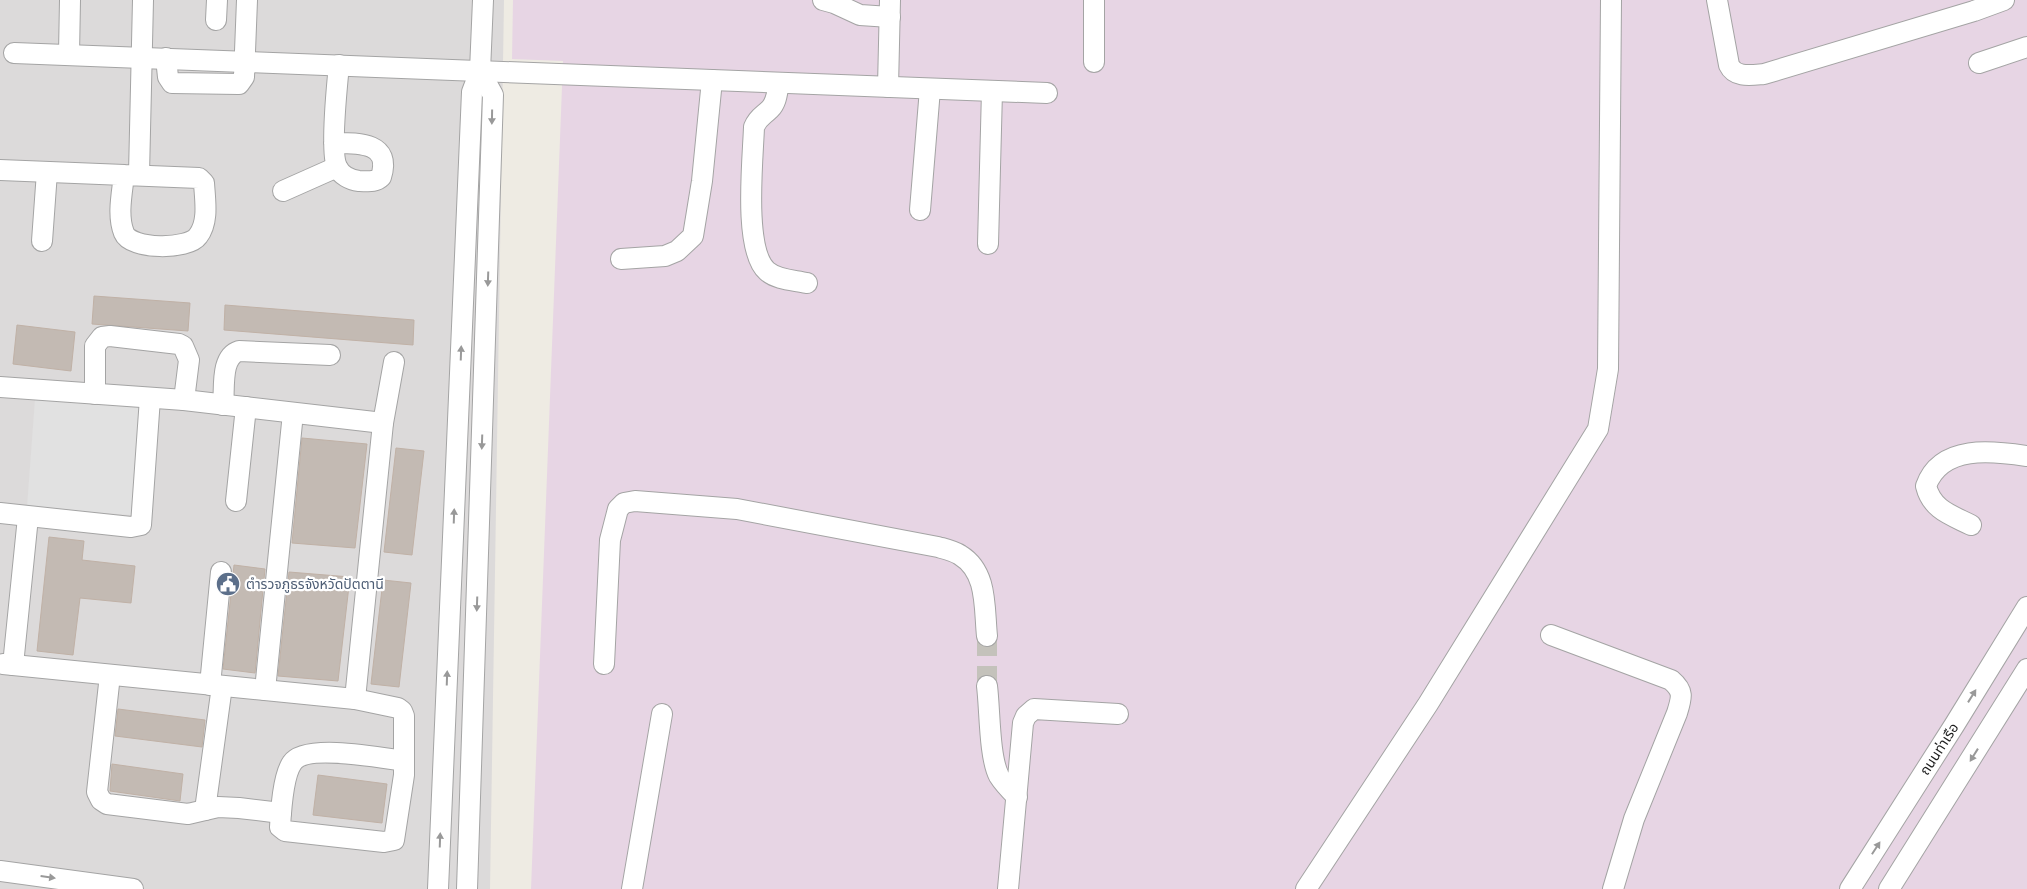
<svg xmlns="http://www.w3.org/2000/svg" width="2027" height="889" font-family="'Roboto Condensed','Noto Sans Thai',sans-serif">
<rect width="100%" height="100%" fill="#eeebe3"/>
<polygon fill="#dcdada" points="0,0 504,0 490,889 0,889"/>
<polygon fill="#e7d5e4" points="513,0 2027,0 2027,889 531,889 563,61 512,59"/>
<polygon fill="#e1e1e1" points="35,399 139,407 131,515 27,507"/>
<g fill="#c3bab3" stroke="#c0b1a6">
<polygon points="94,296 190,303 188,331 92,324"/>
<polygon points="225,305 414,320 413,345 224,330"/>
<polygon points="17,325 75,332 71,371 13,364"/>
<polygon points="302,438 367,444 355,548 292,543"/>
<polygon points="396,448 424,451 412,555 384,552"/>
<polygon points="49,537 84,541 82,560 135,566 131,603 80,598 73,655 37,651"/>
<polygon points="234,565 265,569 255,673 223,669"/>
<polygon points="289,572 350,577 338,681 278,676"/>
<polygon points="383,580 411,583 399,687 371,684"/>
<polygon points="118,709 205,720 202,747 115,736"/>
<polygon points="112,764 183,774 180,801 110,791"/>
<polygon points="318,775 387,784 382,823 313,815"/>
</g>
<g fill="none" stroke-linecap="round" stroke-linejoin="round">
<polyline stroke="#c4c2bb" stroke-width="20" stroke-dasharray="20 10" stroke-linecap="butt" points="987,636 987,686"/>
<g stroke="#a4a4a4" stroke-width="22">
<g id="minor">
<polyline points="823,0 834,3 860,15 890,17"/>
<polyline points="1094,0 1094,62"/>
<path d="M 1717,0 L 1729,65 C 1735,78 1751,75 1764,74 L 1974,11 L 2004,0"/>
<polyline points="216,20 217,0"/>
<polyline points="14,53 1047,93"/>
<polyline points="69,54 70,0"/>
<polyline points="166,58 168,77 172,83 239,84 244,77 247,0"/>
<polyline points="1979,63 2027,47"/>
<path d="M 779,83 C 777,92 777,102 770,109 C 763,116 758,117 754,127 C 753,158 743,250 767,271 C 777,280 794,280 807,283"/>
<polyline points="888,87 890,0"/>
<path d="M 334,143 C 358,143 392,142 381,177 C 375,183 367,181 359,181 C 350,180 341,175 337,167 C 330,152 337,85 339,65"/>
<path d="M 0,170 L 199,178 L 204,183 C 205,200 209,222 198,236 C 188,250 131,250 124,233 C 117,216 122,193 124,175"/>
<polyline points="139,174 143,0"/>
<polyline points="283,191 337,167"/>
<polyline points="920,210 930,89"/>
<polyline points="42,241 47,172"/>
<polyline points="988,244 992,91"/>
<polyline points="621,259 665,256 677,251 693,236 702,181 712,80"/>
<polyline points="0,387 184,400 383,423"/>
<polyline points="95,394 95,346 102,337 110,336 179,344 183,346 189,360 184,400"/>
<path d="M 223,405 C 225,389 220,357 239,351 L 330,355"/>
<polyline points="236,501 246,407"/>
<polyline points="0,513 131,527 141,525 150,398"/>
<path d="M 1971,525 C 1951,515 1932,510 1926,486 C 1941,444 1993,451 2027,456"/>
<path d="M 1551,635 L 1671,680 C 1684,691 1682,697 1677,713 L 1634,819 L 1613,889"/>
<path d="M 3,664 L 355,699 L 398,708 L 402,711 L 404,716 L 404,775 L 394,840 L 384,842 L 285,831 L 280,827 C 281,810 283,776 292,763 C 305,743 382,758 404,761"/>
<path d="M 604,664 L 610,540 L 618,509 L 624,503 L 635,501 L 737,509 L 938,547 C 945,549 954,551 960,555 C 988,572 984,608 987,636"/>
<polyline points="13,665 28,517"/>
<polyline points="110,675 97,792 101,800 107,804 188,814 218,807 239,808 281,813"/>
<polyline points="210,685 221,572"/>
<path d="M 987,686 C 990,709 989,757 999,776 C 1004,784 1010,790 1017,797"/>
<polyline points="265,690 293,413"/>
<polyline points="355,699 383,423 394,362"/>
<polyline points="205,810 222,686"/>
<polyline points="0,871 133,889"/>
<polyline points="438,889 472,92 480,71 483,0"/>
<polyline points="467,889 493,95 480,71"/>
<polyline points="632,889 662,714"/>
<polyline points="1008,889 1023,723 1026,716 1034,709 1118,714"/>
<polyline points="1306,889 1428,704 1598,429 1608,369 1611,0"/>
<polyline points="1850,889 1955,724 2027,607"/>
<polyline points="1889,889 2027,669"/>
</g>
</g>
<use href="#minor" stroke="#fff" stroke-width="20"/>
</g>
<defs><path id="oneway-solid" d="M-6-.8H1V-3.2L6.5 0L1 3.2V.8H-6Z" transform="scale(1.25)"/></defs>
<g fill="#999">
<use href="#oneway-solid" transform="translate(492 117) rotate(91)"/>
<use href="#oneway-solid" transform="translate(488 279) rotate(92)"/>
<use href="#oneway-solid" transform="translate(461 353) rotate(-88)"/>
<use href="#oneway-solid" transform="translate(482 442) rotate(92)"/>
<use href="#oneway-solid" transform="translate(454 516) rotate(-88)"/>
<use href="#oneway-solid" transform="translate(477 604) rotate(92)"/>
<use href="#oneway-solid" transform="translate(447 678) rotate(-88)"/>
<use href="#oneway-solid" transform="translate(1972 696) rotate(-58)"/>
<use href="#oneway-solid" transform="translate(1974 755) rotate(122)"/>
<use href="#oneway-solid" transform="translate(440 840) rotate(-88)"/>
<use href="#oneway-solid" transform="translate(1876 848) rotate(-57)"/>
<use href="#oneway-solid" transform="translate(48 877) rotate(8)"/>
</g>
<defs>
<g id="civic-disc" transform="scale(1.25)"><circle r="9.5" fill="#5c6f8a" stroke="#fff"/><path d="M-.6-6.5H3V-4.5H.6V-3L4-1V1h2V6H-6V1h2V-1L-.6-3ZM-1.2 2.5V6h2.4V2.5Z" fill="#fff"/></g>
</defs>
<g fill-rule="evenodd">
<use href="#civic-disc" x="228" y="584"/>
</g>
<g text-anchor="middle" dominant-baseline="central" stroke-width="4.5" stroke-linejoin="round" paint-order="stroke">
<g font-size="14" fill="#4e5e75" stroke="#fff" text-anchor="start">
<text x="246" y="584">ตำรวจภูธรจังหวัดปัตตานี</text>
</g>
<g font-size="14" fill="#1d1d1d" stroke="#fff">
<text transform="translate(1939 749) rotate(-57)">ถนนท่าเรือ</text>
</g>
</g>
</svg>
